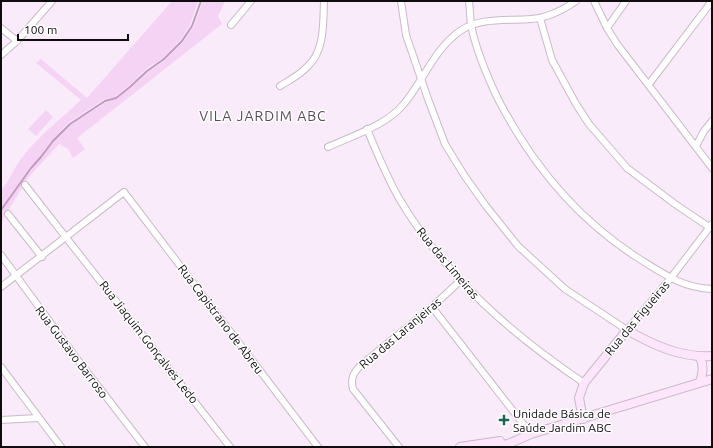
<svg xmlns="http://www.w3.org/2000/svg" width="713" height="448" font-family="Ubuntu,sans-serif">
<rect width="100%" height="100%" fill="#faebfa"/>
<g fill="#f5d3f4">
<path d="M 172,1 L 198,1 L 190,25 L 182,38 L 163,58 L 147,68 L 129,86 L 114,97 L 103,100 L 68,123 L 52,141 L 41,157 L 30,167 L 1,208 L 1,190 C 10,181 13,169 21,159 C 38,136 61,119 81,100 L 36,63 L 41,59 L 87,98 Z"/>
<polygon points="203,1 225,1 218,16 222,24 77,138 85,149 73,158 68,149 59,144 27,179 1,223 1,211 26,176 42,157 54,141 71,124 105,103 116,99 131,88 148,72 164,61 183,42 194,26"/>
<polygon points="46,110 53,117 36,136 28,129"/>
</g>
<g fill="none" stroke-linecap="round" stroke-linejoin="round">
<polyline stroke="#c09abf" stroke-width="2" points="1,210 31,168 41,157 53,141 70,124 105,101 116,98 130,87 147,71 164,59 182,41 192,26 201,1"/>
<g stroke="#c9bac9" stroke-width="8">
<g id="street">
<polyline points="401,1 406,35 428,99 445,144 464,175 486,206 518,246 565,289 627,330 670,279 712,224"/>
<path d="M 469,1 C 470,9 470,17 471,25 C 476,50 487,76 498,99 C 531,163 577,219 638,258 C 662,273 682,288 712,289"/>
<polyline points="594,1 607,28 617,44 712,168"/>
<polyline points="540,18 552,60 576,104 589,124 627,168 675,204 709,227"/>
<polyline points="231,25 251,1"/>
<polyline points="1,28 17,41"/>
<polyline points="607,28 626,1"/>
<polyline points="1,55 17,41 52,1"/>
<polyline points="649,84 712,1"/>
<path d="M 280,86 C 290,80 300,75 308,66 C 325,50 323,23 324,1"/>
<path d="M 367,129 C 377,153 387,178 400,200 C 447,278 510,333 584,383"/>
<polyline points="696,146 704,131 712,121"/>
<path d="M 328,147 C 352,136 385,126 403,105 C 423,82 434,49 460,31 C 480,17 508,21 531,19 C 547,18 563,10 576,1"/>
<polyline points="25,185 230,447"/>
<polyline points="8,214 42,257"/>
<polyline points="1,255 77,359 145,447"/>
<polyline points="1,287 124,192 318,447"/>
<polyline points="432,307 531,434"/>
<polyline points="1,367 61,447"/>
<polyline points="1,420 38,418"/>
<path d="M 399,447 L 353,389 C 350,378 354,372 361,365 L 432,307 L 460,281"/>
</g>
</g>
<g stroke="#c9bac9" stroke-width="10">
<g id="secondary">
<path d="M 700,382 C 703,373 704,366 700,357"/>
<path d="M 583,419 L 579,398 L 584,383 L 627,330 C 653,345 681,358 712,356"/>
<polyline points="460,447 500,441"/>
<polyline points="492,447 508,444 531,434 712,379"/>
</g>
</g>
<use href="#street" stroke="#fff" stroke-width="6"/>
<use href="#secondary" stroke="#fde6fc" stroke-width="8"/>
</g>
<path fill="#1e6456" stroke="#fff" stroke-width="1.5" d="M502 414h4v4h4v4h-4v4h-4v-4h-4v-4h4z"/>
<g text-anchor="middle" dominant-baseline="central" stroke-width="3" stroke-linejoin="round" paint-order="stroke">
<g font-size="12" fill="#100b0f" stroke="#fff">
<text transform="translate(448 263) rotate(50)">Rua das Limeiras</text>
<text transform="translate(637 318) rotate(-50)">Rua das Figueiras</text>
<text transform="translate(221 319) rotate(53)">Rua Capistrano de Abreu</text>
<text transform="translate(400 333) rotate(-40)">Rua das Laranjeiras</text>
<text transform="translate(149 342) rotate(52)">Rua Jiaquim Gonçalves Ledo</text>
<text transform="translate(72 352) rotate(53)">Rua Gustavo Barroso</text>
</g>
<g font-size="12" fill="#100b0f" stroke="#fff" text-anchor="start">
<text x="513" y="413">Unidade Básica de<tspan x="513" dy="14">Saúde Jardim ABC</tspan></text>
</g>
<g font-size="14" letter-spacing="1" fill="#584c58" stroke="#fff">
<text x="263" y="116">VILA JARDIM ABC</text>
</g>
</g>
<rect width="713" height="448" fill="none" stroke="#100b0f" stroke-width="4"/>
<path d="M18 34v6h110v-6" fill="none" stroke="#100b0f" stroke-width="2"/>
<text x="24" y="34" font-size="12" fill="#100b0f" stroke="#ffffff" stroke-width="3" paint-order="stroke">100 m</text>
</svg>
